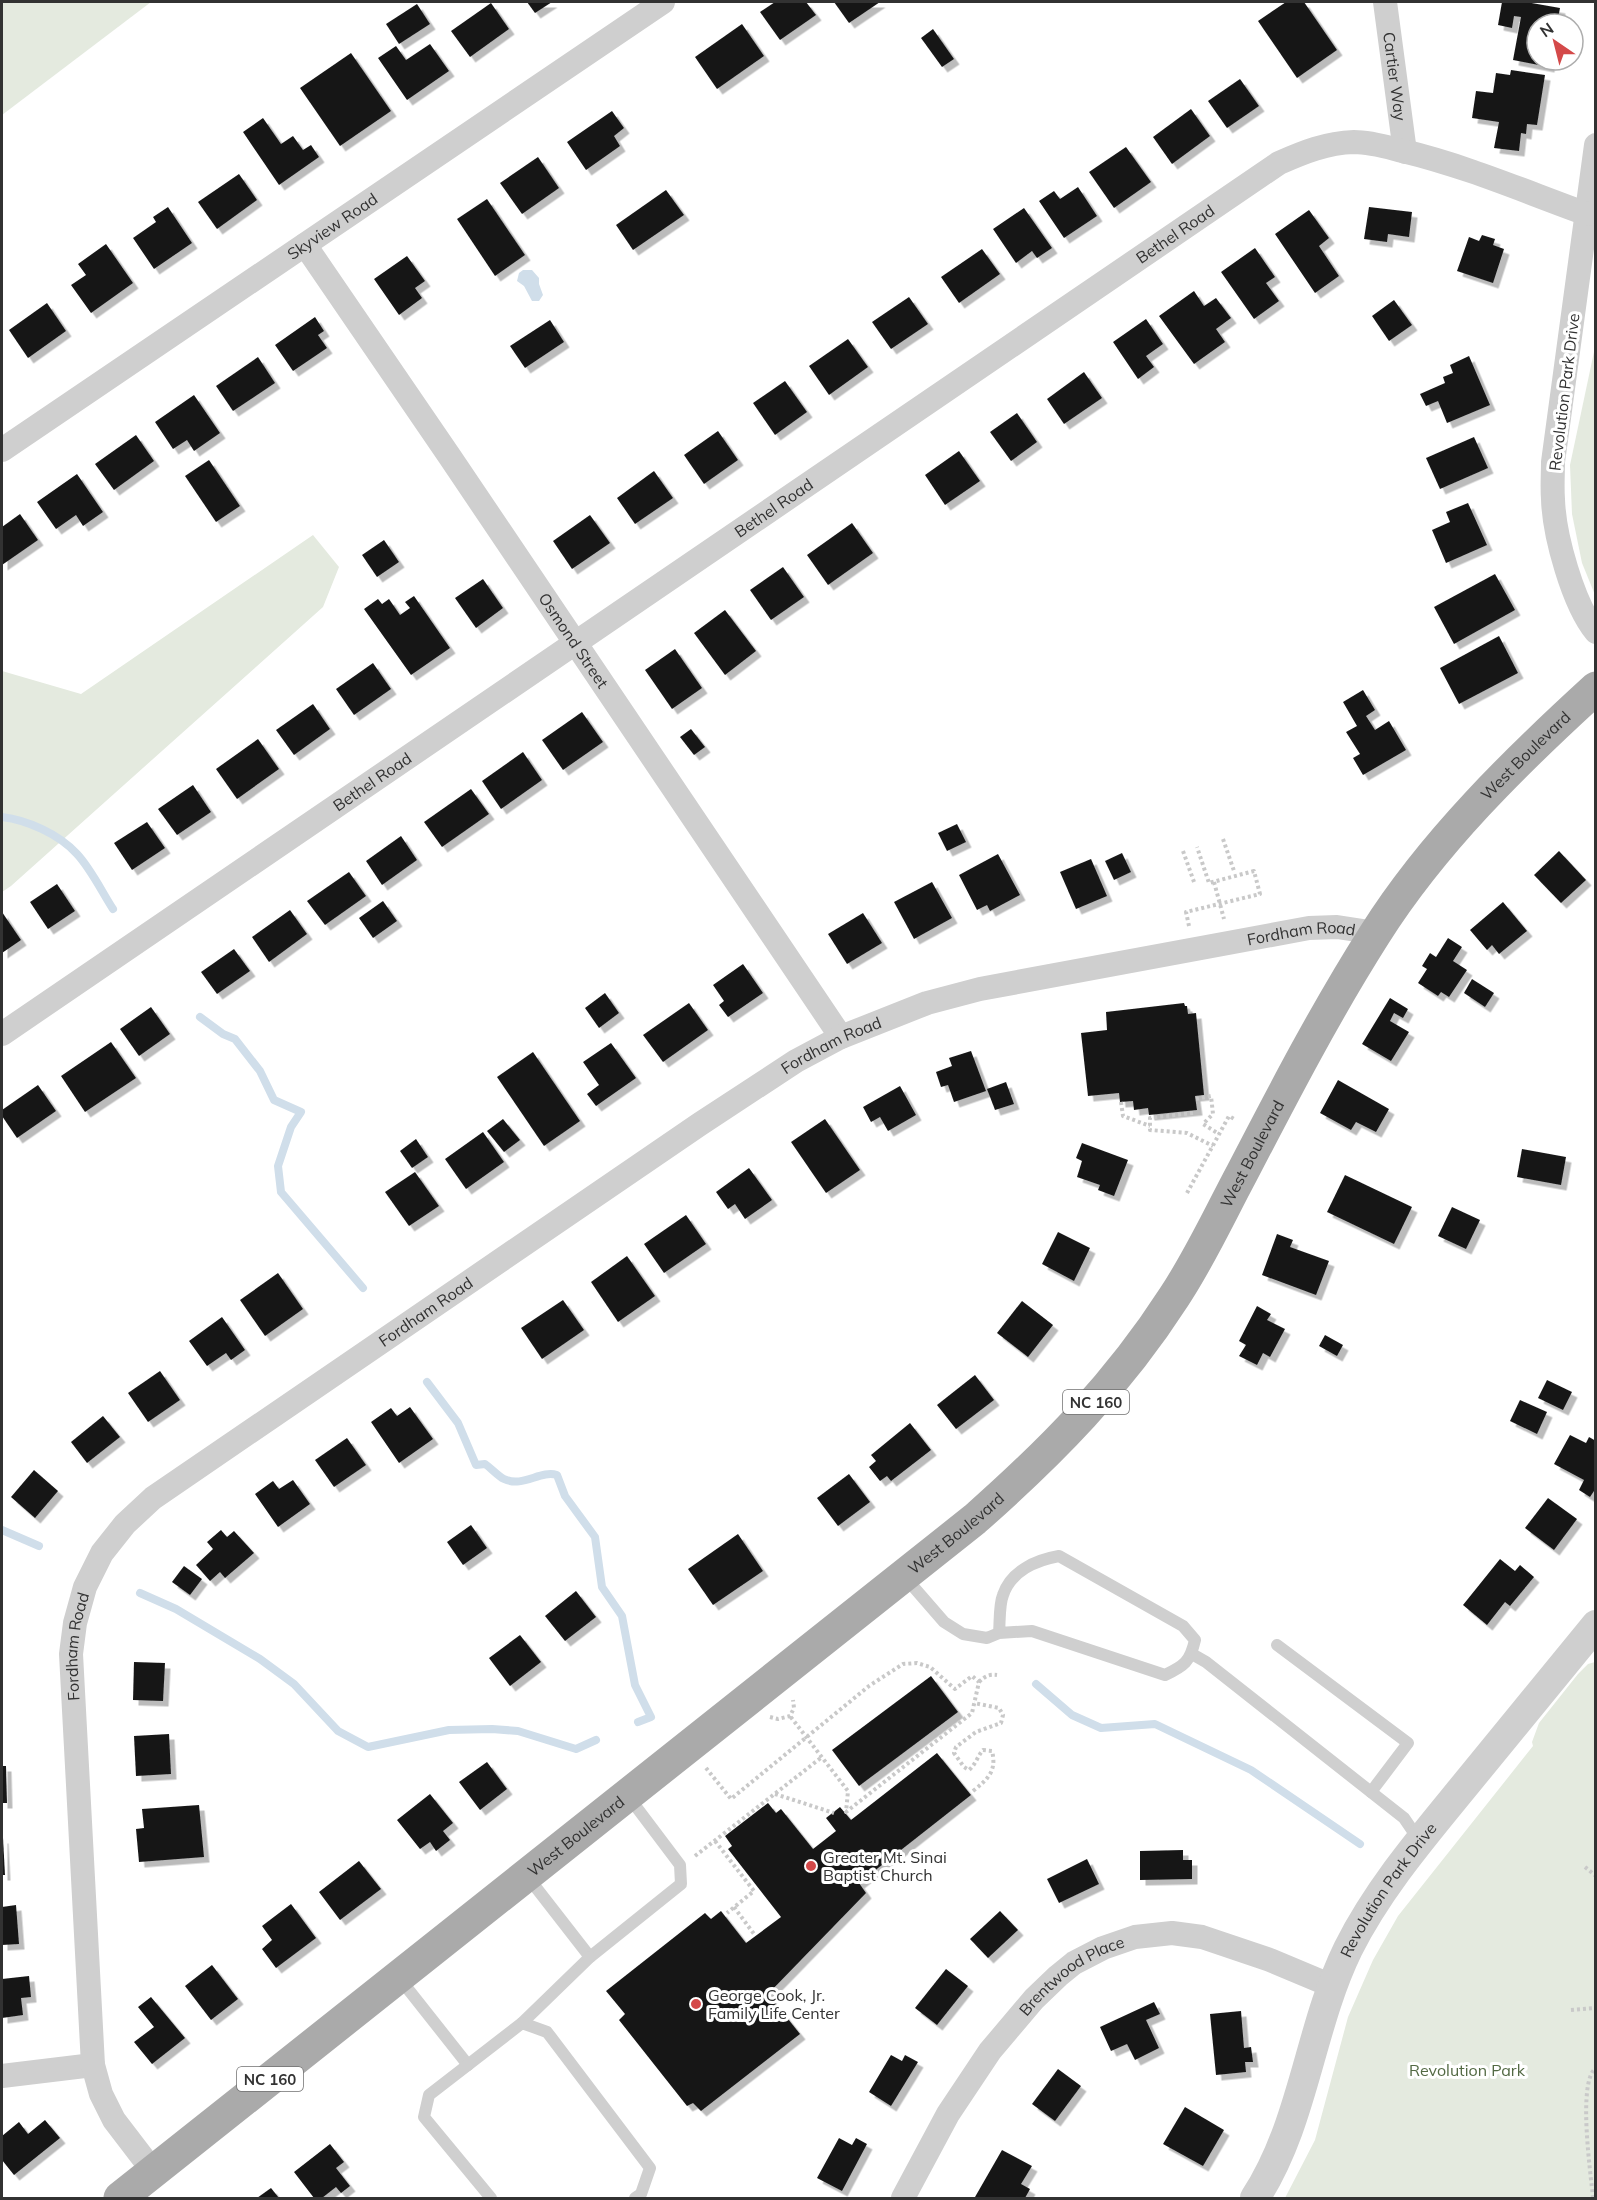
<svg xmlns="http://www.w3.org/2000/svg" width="1597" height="2200" font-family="Mulish,sans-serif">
<defs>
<filter id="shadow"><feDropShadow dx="5.5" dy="5.5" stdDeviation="0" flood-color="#0004"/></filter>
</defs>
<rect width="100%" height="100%" fill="#fff"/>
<g fill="#e4eadf">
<polygon points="2,2 151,2 2,115"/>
<polygon points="1595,347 1596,595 1595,595 1582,563 1572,514 1570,465"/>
<polygon points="313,535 339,567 323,607 11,886 2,892 2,671 81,694"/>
<polygon points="1595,1662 1595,2198 1285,2198 1315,2140 1348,2017 1373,1960 1398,1916 1533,1746 1532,1742 1539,1723 1578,1674 1588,1664"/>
</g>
<polygon fill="#d0deea" points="523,270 532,270 539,278 539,284 543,295 539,301 532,301 524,286 517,281 519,273"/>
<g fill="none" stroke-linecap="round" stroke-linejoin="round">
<g stroke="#d0deea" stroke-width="8">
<path d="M 2,817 C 27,820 59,834 77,854 C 91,869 102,892 113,909"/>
<polyline points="200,1017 223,1034 235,1039 260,1071 274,1100 301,1112 291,1127 278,1166 281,1192 363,1288"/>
<path d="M 427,1382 L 458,1423 L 476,1465 L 485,1464 C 491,1468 498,1476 504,1479 C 523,1488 540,1470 557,1475 L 565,1496 L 595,1537 L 602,1587 L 622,1616 L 635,1685 L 651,1717 L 638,1722"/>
<polyline points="2,1530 39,1546"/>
<polyline points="140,1593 176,1609 260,1659 294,1684 338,1731 368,1747 449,1730 492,1729 518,1731 576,1749 596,1740"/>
<polyline points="1036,1684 1072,1715 1101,1728 1155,1724 1251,1770 1360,1844"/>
</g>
</g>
<g fill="#191919" filter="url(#shadow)">
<polygon points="527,2 552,2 535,13"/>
<polygon points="775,2 806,2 816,15 780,40 760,12"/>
<polygon points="834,2 880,2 849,23"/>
<polygon points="1286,2 1304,2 1337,50 1297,78 1258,21"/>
<polygon points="1502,2 1526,2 1560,8 1557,24 1537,24 1537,60 1550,60 1549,67 1513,60 1521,17 1514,16 1512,28 1498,25"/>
<polygon points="491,3 509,29 470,57 451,31"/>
<polygon points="417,4 430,24 399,44 386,24"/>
<polygon points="742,24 764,56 717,89 695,57"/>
<polygon points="933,29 954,59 942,67 921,38"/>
<polygon points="430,44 449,71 407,100 378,58 396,46 406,60"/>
<polygon points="351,53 391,111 340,146 300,88"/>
<polygon points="1511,70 1545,75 1537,125 1527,124 1526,134 1521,133 1519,151 1494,148 1499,122 1472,118 1476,91 1493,93 1496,73 1510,75"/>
<polygon points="1240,79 1259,106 1227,128 1208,101"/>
<polygon points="1191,109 1210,136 1172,164 1153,137"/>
<polygon points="612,111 624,128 614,136 620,146 586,170 567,142"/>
<polygon points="263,118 281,144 293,136 303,150 311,145 319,157 279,185 243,132"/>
<polygon points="1126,147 1151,182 1114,208 1089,172"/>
<polygon points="538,157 559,188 522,214 500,183"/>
<polygon points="239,174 257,200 217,229 198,202"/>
<polygon points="1078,187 1097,216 1064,238 1039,201 1054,191 1060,199"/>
<polygon points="666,190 684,215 633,250 616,225"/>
<polygon points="487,199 525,255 495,276 457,219"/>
<polygon points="168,207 192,243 154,269 133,238 156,222 153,217"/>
<polygon points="1369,207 1412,212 1409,237 1388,234 1387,242 1364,239"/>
<polygon points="1024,208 1052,248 1037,258 1032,251 1016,263 993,229"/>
<polygon points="1309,210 1329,238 1319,246 1339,276 1315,293 1275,234"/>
<polygon points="1482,235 1495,239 1493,245 1504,249 1493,283 1457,271 1469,237 1479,241"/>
<polygon points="106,244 133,283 91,313 71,285 86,275 78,264"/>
<polygon points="1255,248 1275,277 1266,283 1279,301 1254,319 1221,272"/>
<polygon points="982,249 1000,274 959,303 941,277"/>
<polygon points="407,256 425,281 415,288 422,298 399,315 374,279"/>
<polygon points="1194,291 1204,306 1216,298 1231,318 1216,329 1225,342 1194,364 1159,316"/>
<polygon points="909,297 928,324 891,349 872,322"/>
<polygon points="1394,300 1412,325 1389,341 1372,316"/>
<polygon points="47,303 66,331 28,358 9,330"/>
<polygon points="315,317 324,331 318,335 327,348 293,371 275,345"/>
<polygon points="1146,319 1163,344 1146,356 1154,367 1138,379 1113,342"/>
<polygon points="550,320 564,342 525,368 510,346"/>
<polygon points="848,339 868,367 829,395 809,366"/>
<polygon points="1469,356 1490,405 1447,423 1438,401 1426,406 1420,394 1445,383 1443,377 1453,373 1450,365"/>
<polygon points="258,357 275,383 233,411 216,386"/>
<polygon points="1084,372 1102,398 1064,424 1047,399"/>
<polygon points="785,381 807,412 775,435 753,403"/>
<polygon points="194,395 220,433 194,451 187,440 173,449 155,422"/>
<polygon points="1017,413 1037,442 1011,461 990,432"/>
<polygon points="718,431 738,460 704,484 684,455"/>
<polygon points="136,435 154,461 114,490 95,464"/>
<polygon points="1474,437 1488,468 1440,489 1426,458"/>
<polygon points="959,451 980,481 945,505 925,475"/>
<polygon points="209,460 240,506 216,522 185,476"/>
<polygon points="654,471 673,498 635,524 617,498"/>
<polygon points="77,474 103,512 83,526 76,515 56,529 37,502"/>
<polygon points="1468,503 1487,545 1446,563 1432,530 1450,522 1446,512"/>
<polygon points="20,514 38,540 2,565 2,527"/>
<polygon points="590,515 610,543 572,569 553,541"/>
<polygon points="852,523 873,553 828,585 807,555"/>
<polygon points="384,540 399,562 377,577 362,555"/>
<polygon points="783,567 804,597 771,620 750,590"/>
<polygon points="1495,574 1515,610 1454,644 1434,607"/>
<polygon points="483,579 503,608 476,628 455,598"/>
<polygon points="414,596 450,648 411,675 364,609 378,599 382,604 389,599 400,615 410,608 405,602"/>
<polygon points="725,610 756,651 725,675 694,633"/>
<polygon points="1499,636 1518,673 1459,704 1440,668"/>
<polygon points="675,649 702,688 672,709 645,670"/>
<polygon points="373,663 391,689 354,715 336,689"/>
<polygon points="1363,690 1375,710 1366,716 1375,730 1389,721 1406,750 1363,775 1353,758 1360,754 1346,732 1357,726 1343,702"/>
<polygon points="313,704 330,729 294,755 276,730"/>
<polygon points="582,712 603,742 563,770 542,740"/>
<polygon points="691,729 705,747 694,755 680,737"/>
<polygon points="258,739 279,769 237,799 216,769"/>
<polygon points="523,752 542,780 501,809 482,781"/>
<polygon points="193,785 211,812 177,835 158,809"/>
<polygon points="471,789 489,814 442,847 424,822"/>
<polygon points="147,822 165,848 132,870 114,843"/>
<polygon points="957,824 966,842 947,851 938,833"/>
<polygon points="401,836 417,860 382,885 366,861"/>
<polygon points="1559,851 1586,880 1561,903 1534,875"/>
<polygon points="1122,853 1131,872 1114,880 1105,861"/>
<polygon points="998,854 1020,895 990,911 987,905 977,910 959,875"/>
<polygon points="1091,859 1107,896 1076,909 1060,872"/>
<polygon points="349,872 366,896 325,925 307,901"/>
<polygon points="932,882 952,918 914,939 894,902"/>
<polygon points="57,884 75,911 48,929 30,902"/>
<polygon points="383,901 397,921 373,938 359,918"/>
<polygon points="1503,902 1527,931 1499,954 1492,945 1487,950 1470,930"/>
<polygon points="290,910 307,934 269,962 252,937"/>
<polygon points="2,912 21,940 2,953"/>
<polygon points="863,913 882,943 847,964 828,934"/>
<polygon points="1448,938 1462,947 1453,961 1467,970 1449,997 1441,992 1438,996 1418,983 1427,969 1422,966 1430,953 1436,957"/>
<polygon points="234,949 250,971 217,994 201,972"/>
<polygon points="743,964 763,993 728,1017 719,1005 724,1001 713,985"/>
<polygon points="1472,979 1494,993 1485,1007 1464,993"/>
<polygon points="605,993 619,1013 599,1028 585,1008"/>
<polygon points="1390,998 1408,1009 1403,1018 1394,1013 1390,1021 1409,1032 1391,1061 1362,1044"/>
<polygon points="689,1003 708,1030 663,1062 643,1035"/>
<polygon points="1184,1003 1185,1006 1187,1006 1188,1014 1196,1013 1204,1095 1195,1096 1197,1110 1149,1115 1148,1108 1134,1110 1133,1101 1120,1102 1119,1093 1088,1096 1081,1033 1107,1030 1106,1012"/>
<polygon points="151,1007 170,1034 139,1056 120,1029"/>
<polygon points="111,1042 136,1078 85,1112 61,1076"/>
<polygon points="611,1043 636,1078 596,1106 587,1094 599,1085 583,1062"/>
<polygon points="971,1051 986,1091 954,1102 948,1085 941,1087 936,1072 952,1066 949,1058"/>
<polygon points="533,1052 580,1121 544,1146 497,1077"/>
<polygon points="1338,1080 1389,1109 1376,1132 1356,1122 1351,1130 1320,1113"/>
<polygon points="1006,1082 1014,1104 995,1110 987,1089"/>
<polygon points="38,1085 56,1111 17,1138 2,1116 2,1110"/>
<polygon points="900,1086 916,1115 888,1131 880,1117 871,1122 863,1107"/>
<polygon points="503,1119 520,1140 504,1152 487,1131"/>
<polygon points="825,1119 860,1170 826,1193 791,1142"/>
<polygon points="483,1132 504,1162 466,1189 445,1159"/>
<polygon points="416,1139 428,1157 412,1168 400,1151"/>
<polygon points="1082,1143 1128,1160 1114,1196 1098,1190 1100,1185 1077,1177 1082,1161 1076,1158"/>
<polygon points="1522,1149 1566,1157 1561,1185 1517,1177"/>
<polygon points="749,1168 772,1200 745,1219 735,1204 728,1209 716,1192"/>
<polygon points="415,1172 439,1206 409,1226 385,1192"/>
<polygon points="1345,1175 1412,1207 1394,1244 1327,1212"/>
<polygon points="1452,1207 1480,1220 1466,1249 1438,1236"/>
<polygon points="686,1215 706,1244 664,1273 644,1244"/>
<polygon points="1058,1232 1090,1248 1074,1281 1042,1264"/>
<polygon points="1277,1234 1293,1240 1290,1247 1329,1261 1316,1295 1262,1275"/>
<polygon points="627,1256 655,1296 618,1322 591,1282"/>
<polygon points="278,1273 303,1309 265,1336 240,1300"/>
<polygon points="563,1300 584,1330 542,1359 521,1328"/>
<polygon points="1022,1301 1053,1325 1028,1357 997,1333"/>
<polygon points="1257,1306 1271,1314 1267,1320 1285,1329 1270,1357 1263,1353 1257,1365 1239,1356 1246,1345 1239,1341"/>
<polygon points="222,1317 245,1350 231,1360 226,1353 207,1366 189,1341"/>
<polygon points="1325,1335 1343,1345 1337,1356 1319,1346"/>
<polygon points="160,1371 180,1400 148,1422 128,1393"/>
<polygon points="975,1375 994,1400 956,1429 937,1405"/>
<polygon points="1547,1380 1572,1392 1563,1410 1538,1398"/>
<polygon points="1520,1400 1547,1412 1537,1434 1510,1421"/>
<polygon points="410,1407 433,1439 399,1463 371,1422 391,1408 397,1416"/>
<polygon points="103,1416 120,1437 87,1463 71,1442"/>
<polygon points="910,1423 931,1450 891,1481 887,1476 880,1481 869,1467 876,1461 871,1455"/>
<polygon points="1570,1435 1586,1443 1589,1437 1596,1441 1596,1488 1590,1497 1579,1490 1584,1480 1554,1464"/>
<polygon points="347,1438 366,1465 334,1487 315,1460"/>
<polygon points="34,1470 58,1491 35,1518 11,1497"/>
<polygon points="849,1474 870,1502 838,1526 817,1498"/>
<polygon points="293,1480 310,1504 278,1527 255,1494 273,1481 279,1489"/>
<polygon points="1548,1498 1577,1519 1554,1550 1525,1528"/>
<polygon points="471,1525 487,1548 463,1565 447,1542"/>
<polygon points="221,1530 227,1537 234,1531 254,1553 225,1578 220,1572 210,1581 196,1565 213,1549 207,1542"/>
<polygon points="738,1534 763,1571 713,1605 688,1569"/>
<polygon points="1500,1559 1515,1571 1520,1565 1534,1577 1510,1606 1505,1602 1487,1625 1463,1605"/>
<polygon points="184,1566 202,1579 190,1595 172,1582"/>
<polygon points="576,1591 596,1617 565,1641 545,1616"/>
<polygon points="520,1635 541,1662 510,1686 489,1658"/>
<polygon points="134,1662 165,1663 163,1701 133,1700"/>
<polygon points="931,1676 958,1712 859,1786 832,1750"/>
<polygon points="169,1734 171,1774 136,1776 134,1736"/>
<polygon points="937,1753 971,1795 859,1883 866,1893 768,1994 800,2034 701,2111 693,2103 687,2106 619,2020 625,2014 606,1991 705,1913 711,1919 721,1911 746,1943 781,1917 728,1849 732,1846 725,1836 768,1803 776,1813 781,1809 813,1849 836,1831 826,1818 840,1807 851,1820"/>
<polygon points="487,1762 507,1789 480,1810 459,1782"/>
<polygon points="2,1766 6,1766 7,1803 2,1803"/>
<polygon points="430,1794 453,1823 443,1831 450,1840 436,1851 430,1842 420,1849 397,1820"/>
<polygon points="199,1805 204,1857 139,1862 136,1829 144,1828 142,1809"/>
<polygon points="2,1838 3,1838 5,1875 2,1875"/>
<polygon points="1183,1850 1183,1860 1192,1860 1192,1879 1140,1880 1140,1851"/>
<polygon points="1087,1859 1099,1884 1059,1903 1047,1879"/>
<polygon points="359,1861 381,1889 340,1920 319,1892"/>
<polygon points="291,1904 316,1938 276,1968 262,1949 272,1940 262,1926"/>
<polygon points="16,1905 19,1944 2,1945 2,1907"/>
<polygon points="1000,1911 1018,1930 988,1958 970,1939"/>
<polygon points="212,1965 238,1999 211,2020 185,1986"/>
<polygon points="946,1969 968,1986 937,2025 915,2008"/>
<polygon points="29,1976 31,1997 21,1998 23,2015 2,2018 2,1979"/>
<polygon points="151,1997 185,2038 152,2064 134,2042 154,2027 138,2007"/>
<polygon points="1154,2002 1160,2014 1146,2020 1159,2048 1135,2060 1127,2044 1111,2051 1100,2027"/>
<polygon points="1241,2011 1244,2048 1251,2047 1253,2062 1245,2062 1246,2072 1216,2075 1210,2014"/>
<polygon points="891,2055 902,2061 905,2055 918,2062 891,2106 869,2092"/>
<polygon points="1058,2069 1081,2086 1055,2121 1032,2104"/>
<polygon points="1185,2107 1224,2130 1203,2166 1163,2144"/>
<polygon points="45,2120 60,2138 14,2175 2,2160 2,2136 19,2122 28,2134"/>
<polygon points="839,2138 852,2145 856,2138 867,2144 842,2191 817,2178"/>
<polygon points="330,2144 344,2162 336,2168 350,2186 341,2193 336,2187 322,2198 314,2198 294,2172"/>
<polygon points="1002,2150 1032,2166 1021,2184 1030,2189 1025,2198 977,2198 975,2197"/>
<polygon points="271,2188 279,2198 257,2198"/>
</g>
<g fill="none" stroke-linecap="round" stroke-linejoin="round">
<g stroke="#c9c9c9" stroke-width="4" stroke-dasharray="3 3" stroke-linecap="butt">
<polyline points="1223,839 1234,871"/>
<polyline points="1183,851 1194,882"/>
<polyline points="1214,882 1224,919"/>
<polyline points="1189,926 1186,912 1260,894 1254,871 1209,883 1197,847"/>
<polyline points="1196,1099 1211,1096 1213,1114 1203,1124 1219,1134"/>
<polyline points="1121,1102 1123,1116 1150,1126"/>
<polyline points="1193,1113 1150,1118 1150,1130 1187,1133 1213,1146"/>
<polyline points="1187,1193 1229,1116 1236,1120"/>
<path d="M 979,1682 C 985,1676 989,1674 997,1675"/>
<polyline points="770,1717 778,1719 790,1716 794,1708 793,1700"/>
<polyline points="706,1768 731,1799 869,1686 903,1664 917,1663 930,1667 955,1689 972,1676 979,1682 972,1713 846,1812 848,1791 790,1716"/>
<path d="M 973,1791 C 988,1779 997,1771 992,1751 L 983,1750 C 977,1757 976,1764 969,1770 L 964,1767 L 954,1753 L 956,1747 L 976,1732 L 1001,1723 L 1003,1715 L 999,1708 L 974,1703"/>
<polyline points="775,1794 834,1813"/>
<polyline points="715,1841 754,1891 727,1913"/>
<polyline points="695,1856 822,1757"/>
<polyline points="1585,1867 1596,1876"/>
<polyline points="734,1907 754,1934"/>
<polyline points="1571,2010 1596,2008"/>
<path d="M 1593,2198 C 1591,2175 1577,2081 1596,2068"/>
</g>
<g stroke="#cfcfcf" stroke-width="12">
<path d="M 904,1576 L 944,1622 L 963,1634 L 987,1638 L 999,1633 L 1032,1631 L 1165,1675 C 1184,1666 1190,1662 1195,1640 L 1183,1626 L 1059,1556 C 1036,1560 1011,1571 1003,1595 C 999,1605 1000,1621 999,1633"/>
<polyline points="1277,1645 1408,1743 1371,1792"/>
<polyline points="1192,1654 1206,1662 1404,1818 1419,1840"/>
<polyline points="527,1876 590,1957 681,1884 680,1865 628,1796"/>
<polyline points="400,1979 468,2065"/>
<polyline points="522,2023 590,1957"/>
<polyline points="491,2198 424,2117 429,2095 522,2023 547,2032 650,2168 641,2194 635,2198"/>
</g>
<g stroke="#cfcfcf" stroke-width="24">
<path id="s1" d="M 1385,2 L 1405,152"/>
<path d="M 1596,145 L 1553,462 C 1553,474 1552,487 1553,499 C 1554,535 1573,604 1596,632"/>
<path id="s2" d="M 305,245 L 450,457 L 841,1037"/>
<path id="s3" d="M 2,450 L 663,2"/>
<path id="s4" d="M 2,1034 L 1279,163 C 1304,152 1326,143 1354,142 C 1371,142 1387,147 1403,151 C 1466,166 1526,192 1587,214"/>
<polyline points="2,2076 93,2065"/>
<path id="s5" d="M 153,2171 L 114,2120 L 101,2094 L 93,2065 L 71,1654 L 75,1623 L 85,1587 L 102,1553 L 125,1524 L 153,1498 L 700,1124 L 796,1061 L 841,1037 L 927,1003 L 980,989 L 1309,928 L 1337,927 L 1376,933"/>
<path id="s6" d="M 903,2198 L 948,2114 L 990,2051 L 1034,1999 L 1058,1976 L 1074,1963 L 1103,1948 L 1135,1937 L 1172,1933 L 1202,1937 L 1270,1960 L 1332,1986"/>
</g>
<path stroke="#cfcfcf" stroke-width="30" id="s7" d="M 1255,2198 C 1304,2123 1309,2029 1348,1949 C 1377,1891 1420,1840 1461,1790 C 1506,1735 1551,1680 1596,1625"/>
<path stroke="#aaa" stroke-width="33" id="s8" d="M 120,2198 L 975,1519 C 1052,1451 1118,1384 1174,1297 C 1200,1258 1220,1214 1242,1173 C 1284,1092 1326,1011 1375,934 C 1433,842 1516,761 1596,688"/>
</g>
<g fill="#d44949" stroke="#fff" stroke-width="2">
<circle cx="811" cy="1866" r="6"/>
<circle cx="696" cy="2004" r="6"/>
</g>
<g text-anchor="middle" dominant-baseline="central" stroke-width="6" stroke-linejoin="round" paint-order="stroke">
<g fill="#fff" stroke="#707070" stroke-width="1.5">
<rect x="1063" y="1390" width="66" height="24" rx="4.5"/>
<rect x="237" y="2067" width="66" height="24" rx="4.5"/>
</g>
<g font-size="15" font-weight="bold" fill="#323232">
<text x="1096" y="1402">NC 160</text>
<text x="270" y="2079">NC 160</text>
</g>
<g font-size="16" fill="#323232" stroke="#fff">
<text stroke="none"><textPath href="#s1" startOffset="75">Cartier Way</textPath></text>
<text stroke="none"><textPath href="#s3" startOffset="399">Skyview Road</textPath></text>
<text stroke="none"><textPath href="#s4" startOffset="1420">Bethel Road</textPath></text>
<text transform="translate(1564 392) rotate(-83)">Revolution Park Drive</text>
<text stroke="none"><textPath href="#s4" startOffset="934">Bethel Road</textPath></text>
<text stroke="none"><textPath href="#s2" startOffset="478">Osmond Street</textPath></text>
<text stroke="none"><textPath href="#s8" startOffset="2040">West Boulevard</textPath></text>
<text stroke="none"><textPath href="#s4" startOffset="448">Bethel Road</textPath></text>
<text stroke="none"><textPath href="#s5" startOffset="2019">Fordham Road</textPath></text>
<text stroke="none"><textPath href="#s5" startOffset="1533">Fordham Road</textPath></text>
<text stroke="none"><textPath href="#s8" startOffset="1554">West Boulevard</textPath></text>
<text stroke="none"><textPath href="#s5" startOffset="1047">Fordham Road</textPath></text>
<text stroke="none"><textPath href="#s8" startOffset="1068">West Boulevard</textPath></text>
<text stroke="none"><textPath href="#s5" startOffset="543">Fordham Road</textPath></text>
<text stroke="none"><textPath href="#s8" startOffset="582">West Boulevard</textPath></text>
<text stroke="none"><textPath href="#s7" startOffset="338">Revolution Park Drive</textPath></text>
<text stroke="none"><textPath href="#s6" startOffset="284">Brentwood Place</textPath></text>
</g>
<g font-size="16" fill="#323232" stroke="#fff" text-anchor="start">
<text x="823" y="1857">Greater Mt. Sinai<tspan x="823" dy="18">Baptist Church</tspan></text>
<text x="708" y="1995">George Cook, Jr.<tspan x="708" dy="18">Family Life Center</tspan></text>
</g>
<g font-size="16" fill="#526943" stroke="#fff">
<text x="1467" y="2070">Revolution Park</text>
</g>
</g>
<rect width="1597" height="2200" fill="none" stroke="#323232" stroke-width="6"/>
<g transform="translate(1555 42) rotate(325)"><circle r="28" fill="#ffffff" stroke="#adadad" stroke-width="1.5"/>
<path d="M0-4.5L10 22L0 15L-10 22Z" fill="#d44949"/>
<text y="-9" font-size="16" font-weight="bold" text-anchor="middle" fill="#323232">N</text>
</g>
</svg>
